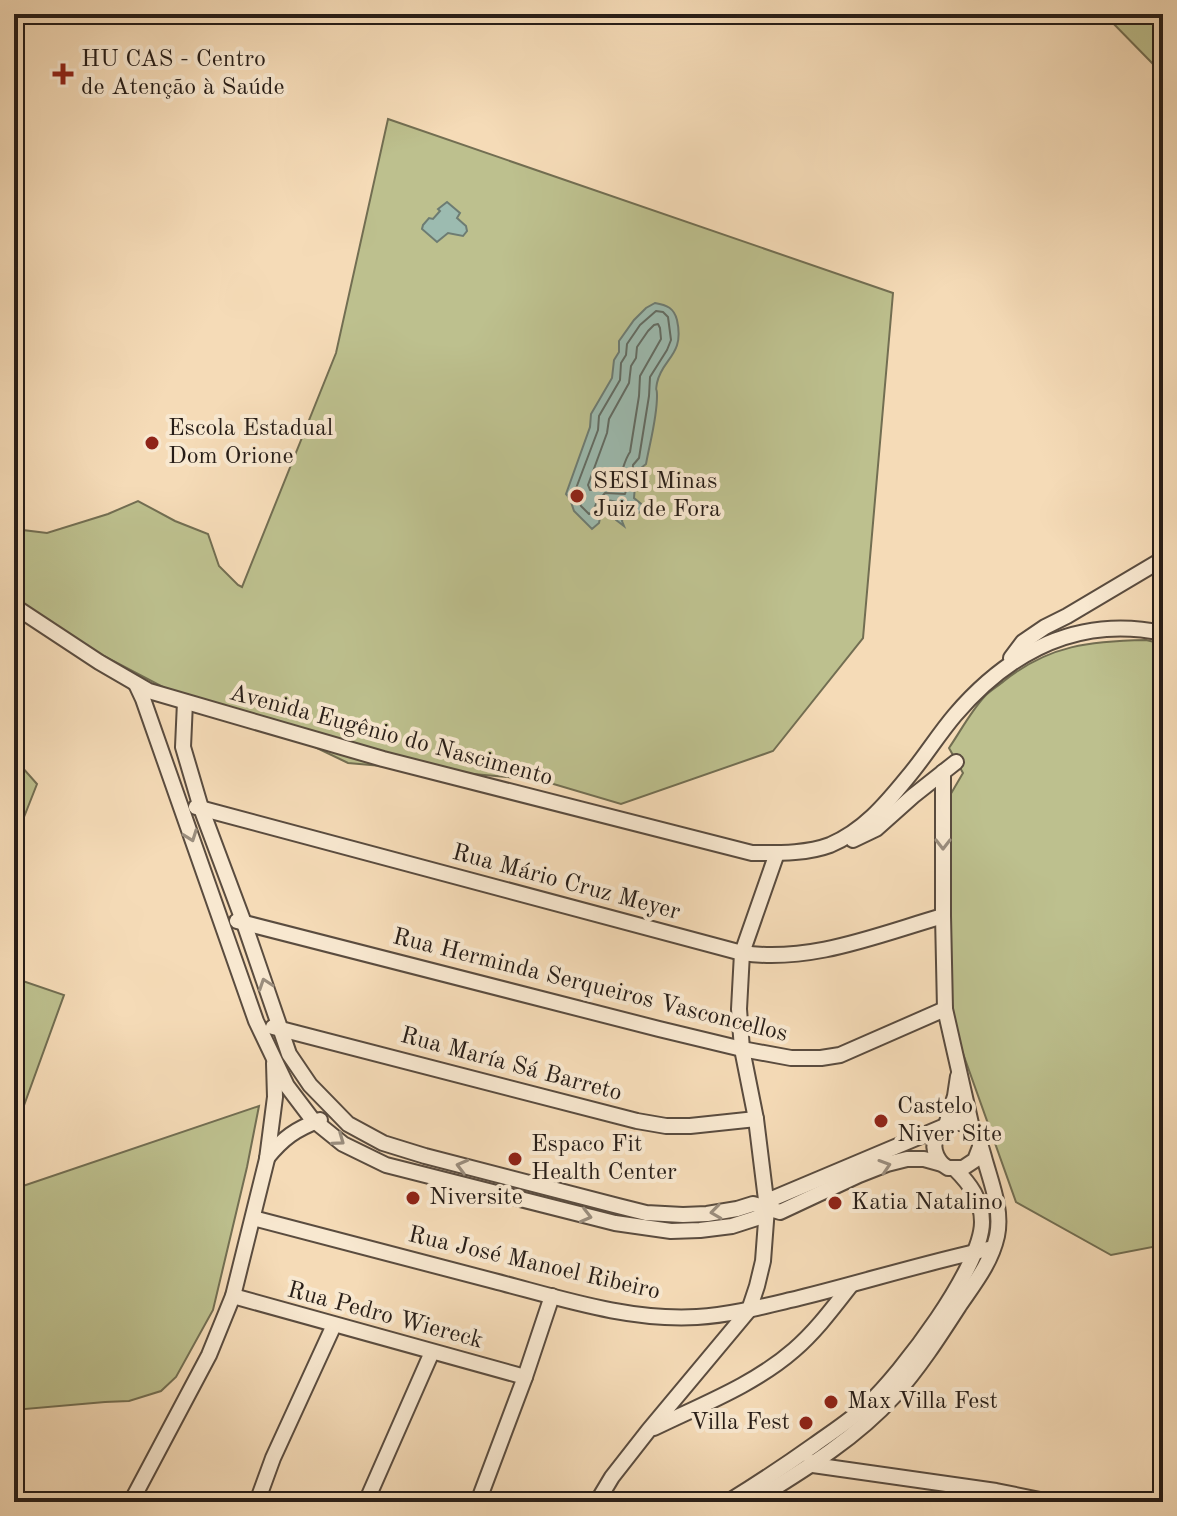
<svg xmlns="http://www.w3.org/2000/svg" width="1177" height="1516" font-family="'Old Standard TT',serif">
<rect width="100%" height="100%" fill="#f5dbb7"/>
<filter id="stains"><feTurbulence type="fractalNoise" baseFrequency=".0025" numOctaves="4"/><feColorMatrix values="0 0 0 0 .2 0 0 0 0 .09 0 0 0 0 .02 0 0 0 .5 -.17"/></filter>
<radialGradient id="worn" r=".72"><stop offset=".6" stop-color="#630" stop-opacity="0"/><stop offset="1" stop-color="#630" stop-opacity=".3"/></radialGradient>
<g fill="#bdc08e" stroke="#726e52" stroke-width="2">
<polygon points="1104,14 1163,14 1163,67 1154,65"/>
<polygon points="388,119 893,293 863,638 773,751 621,804 540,780 348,763 267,724 180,696 77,642 14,602 14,529 47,533 108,514 138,501 175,521 208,534 219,566 238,585 242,587 336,353"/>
<path d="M 1146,640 L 1163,644 L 1163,1245 L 1111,1255 L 1016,1202 L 950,1017 L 949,797 L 963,773 L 949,748 C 960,732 971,711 985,696 C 990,691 998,686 1004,681 C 1049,645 1091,641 1146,640 Z"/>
<polygon points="14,758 37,784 24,817 14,828"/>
<polygon points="14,978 64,995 14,1133"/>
<polygon points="259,1106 247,1167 213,1310 176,1377 161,1391 129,1401 105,1402 14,1410 14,1189"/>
</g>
<g fill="#9cbbb0" stroke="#6d7c73" stroke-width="2">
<polygon points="447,202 460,213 457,218 466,226 467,231 463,236 448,233 437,242 422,229 423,225 429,218 433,219 440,211 438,209"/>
<path d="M 655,303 C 667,305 674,308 677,320 C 685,356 662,358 657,383 C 655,394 657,385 657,396 C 657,418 650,442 646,464 L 641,468 L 639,473 L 648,481 L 642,482 L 635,487 L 634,498 L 645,507 L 635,516 L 628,510 L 624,512 L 622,521 L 624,526 L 616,520 L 615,514 L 620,509 L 618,502 L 608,500 L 602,509 L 599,523 L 592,529 L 574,511 L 570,499 L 566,494 L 590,427 L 591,414 L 612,378 L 614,360 L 619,352 L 619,341 L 634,320 L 646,308 Z"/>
</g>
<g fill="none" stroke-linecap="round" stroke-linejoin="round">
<g stroke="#626c64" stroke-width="2">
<polygon points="656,311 663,312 668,317 671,340 667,350 650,377 649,396 639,458 633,465 632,479 628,484 625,494 605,493 596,504 593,512 589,514 581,506 575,491 598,430 599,416 620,380 621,363 626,355 627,344 640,325"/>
<path d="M 658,324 L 660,328 L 661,339 L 640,376 L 639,396 L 630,452 C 623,462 623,474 617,482 L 604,483 L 593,490 L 590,490 L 588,485 L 607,433 L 609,419 L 629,383 L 631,366 L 636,358 L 637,347 L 648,331 L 654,325 Z"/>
</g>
<g stroke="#5a4c3f" stroke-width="18">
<g id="minor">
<path d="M 14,606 L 99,662 L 149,691 L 383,759 L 752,853 C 777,853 806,854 830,845 C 863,831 885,805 907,778 C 924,758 938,735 955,715 C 1009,652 1078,615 1163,633"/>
<polyline points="1011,658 1023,642 1045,627 1067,616 1163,559"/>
<polyline points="136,684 143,699 256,1021 287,1086 312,1119 343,1144 386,1165 615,1223 671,1231 700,1230 732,1226 760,1217 767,1208 780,1212 859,1175 887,1164 907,1159 924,1159 942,1164 948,1168 963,1168 975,1160 980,1147"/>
<path d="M 185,702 L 183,747 L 201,808 L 244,923 L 289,1054 L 310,1085 L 348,1124 L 383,1143 L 425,1156 L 618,1206 L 646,1213 L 683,1215 L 707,1214 L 737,1209 L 753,1204 L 767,1208 L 774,1198 L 952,1123 C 978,1120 980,1145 986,1164 C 993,1188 1002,1212 997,1236 C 991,1263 974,1284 959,1306 C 939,1337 919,1368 894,1396 C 854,1440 802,1471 752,1502"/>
<polyline points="943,772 943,916 945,1009 972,1128"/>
<path d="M 196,807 L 742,953 C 811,963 877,935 943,916"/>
<polyline points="853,840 876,829 913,796 956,762"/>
<polyline points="237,921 659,1029 742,1049 791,1058 821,1058 840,1055 945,1009"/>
<polyline points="273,1027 637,1121 666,1126 690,1126 756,1119"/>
<polyline points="946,1125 955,1096 958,1076"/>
<path d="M 941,1129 C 932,1141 932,1152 942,1164"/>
<path d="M 267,1158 C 283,1138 296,1129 320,1120"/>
<path d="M 253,1218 C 333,1239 414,1260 494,1281 C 560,1298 628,1321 697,1317 C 732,1315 765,1306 799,1298 C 864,1282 927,1262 993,1248"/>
<polyline points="233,1296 525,1377"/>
<path d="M 654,1428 C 701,1405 754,1385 794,1350 C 816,1331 833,1308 851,1285"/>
<polyline points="811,1462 813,1465 996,1491 1050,1502"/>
<polyline points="131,1502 209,1355 233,1296 267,1159 275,1097 274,1063"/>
<polyline points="257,1502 273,1458 334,1325"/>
<polyline points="366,1502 432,1352"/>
<polyline points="478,1502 525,1377 552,1296"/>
<polyline points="597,1502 612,1477 648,1431 749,1310 757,1286 763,1261 767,1208 756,1119 742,1049 739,1009 742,953 777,853"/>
<path d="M 728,1502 C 757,1484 786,1465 814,1445 C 832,1432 851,1420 867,1405 C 901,1374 982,1267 982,1222 C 982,1200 970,1184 955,1169"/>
</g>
</g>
<use href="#minor" stroke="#f8e8d0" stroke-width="14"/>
</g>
<defs><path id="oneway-chevron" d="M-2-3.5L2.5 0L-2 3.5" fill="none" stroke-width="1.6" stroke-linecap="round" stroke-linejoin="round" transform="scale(2)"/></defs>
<g stroke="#9a8d7d">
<use href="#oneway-chevron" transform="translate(191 836) rotate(70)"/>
<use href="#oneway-chevron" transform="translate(943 844) rotate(90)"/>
<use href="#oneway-chevron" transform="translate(265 984) rotate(-109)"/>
<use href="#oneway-chevron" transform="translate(339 1140) rotate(36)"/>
<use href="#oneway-chevron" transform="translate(462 1166) rotate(-165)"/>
<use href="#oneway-chevron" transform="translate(885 1166) rotate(-18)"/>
<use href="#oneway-chevron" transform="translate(716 1212) rotate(172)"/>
<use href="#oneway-chevron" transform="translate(586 1216) rotate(14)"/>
</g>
<g fill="#8f2418" stroke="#f8e8d0" stroke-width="3">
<path d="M59 62h8v8h8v8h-8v8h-8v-8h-8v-8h8z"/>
<circle cx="152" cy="443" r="8"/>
<circle cx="577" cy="496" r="8"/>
<circle cx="881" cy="1121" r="8"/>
<circle cx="515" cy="1159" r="8"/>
<circle cx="413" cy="1198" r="8"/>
<circle cx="835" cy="1203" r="8"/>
<circle cx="831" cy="1402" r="8"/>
<circle cx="806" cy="1423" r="8"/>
</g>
<g text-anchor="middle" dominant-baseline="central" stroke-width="8" stroke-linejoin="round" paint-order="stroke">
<g font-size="24" fill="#271d17" stroke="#f8e8d0" text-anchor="start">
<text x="81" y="60">HU CAS - Centro<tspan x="81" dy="28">de Atenção à Saúde</tspan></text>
<text x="168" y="429">Escola Estadual<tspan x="168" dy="28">Dom Orione</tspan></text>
<text x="593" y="482">SESI Minas<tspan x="593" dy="28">Juiz de Fora</tspan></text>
<text x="897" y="1107">Castelo<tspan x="897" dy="28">Niver Site</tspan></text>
<text x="531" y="1145">Espaco Fit<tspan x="531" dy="28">Health Center</tspan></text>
<text x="429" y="1198">Niversite</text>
<text x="851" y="1203">Katia Natalino</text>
<text x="847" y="1402">Max Villa Fest</text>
<text x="790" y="1423" text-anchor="end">Villa Fest</text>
</g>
<g font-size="24" fill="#271d17" stroke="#f8e8d0">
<text transform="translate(391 736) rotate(15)">Avenida Eugênio do Nascimento</text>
<text transform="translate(566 883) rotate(15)">Rua Mário Cruz Meyer</text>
<text transform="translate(590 986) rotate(14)">Rua Herminda Serqueiros Vasconcellos</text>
<text transform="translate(511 1065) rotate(15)">Rua María Sá Barreto</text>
<text transform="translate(534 1264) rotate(13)">Rua José Manoel Ribeiro</text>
<text transform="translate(385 1316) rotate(15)">Rua Pedro Wiereck</text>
</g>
</g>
<rect width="1177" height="1516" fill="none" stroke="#f5dbb7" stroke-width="48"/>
<rect x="16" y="16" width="1145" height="1484" fill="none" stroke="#271d17" stroke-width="4"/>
<rect x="24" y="24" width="1129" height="1468" fill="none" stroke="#271d17" stroke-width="2"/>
<rect width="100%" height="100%" filter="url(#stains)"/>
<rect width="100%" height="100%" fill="url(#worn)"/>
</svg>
